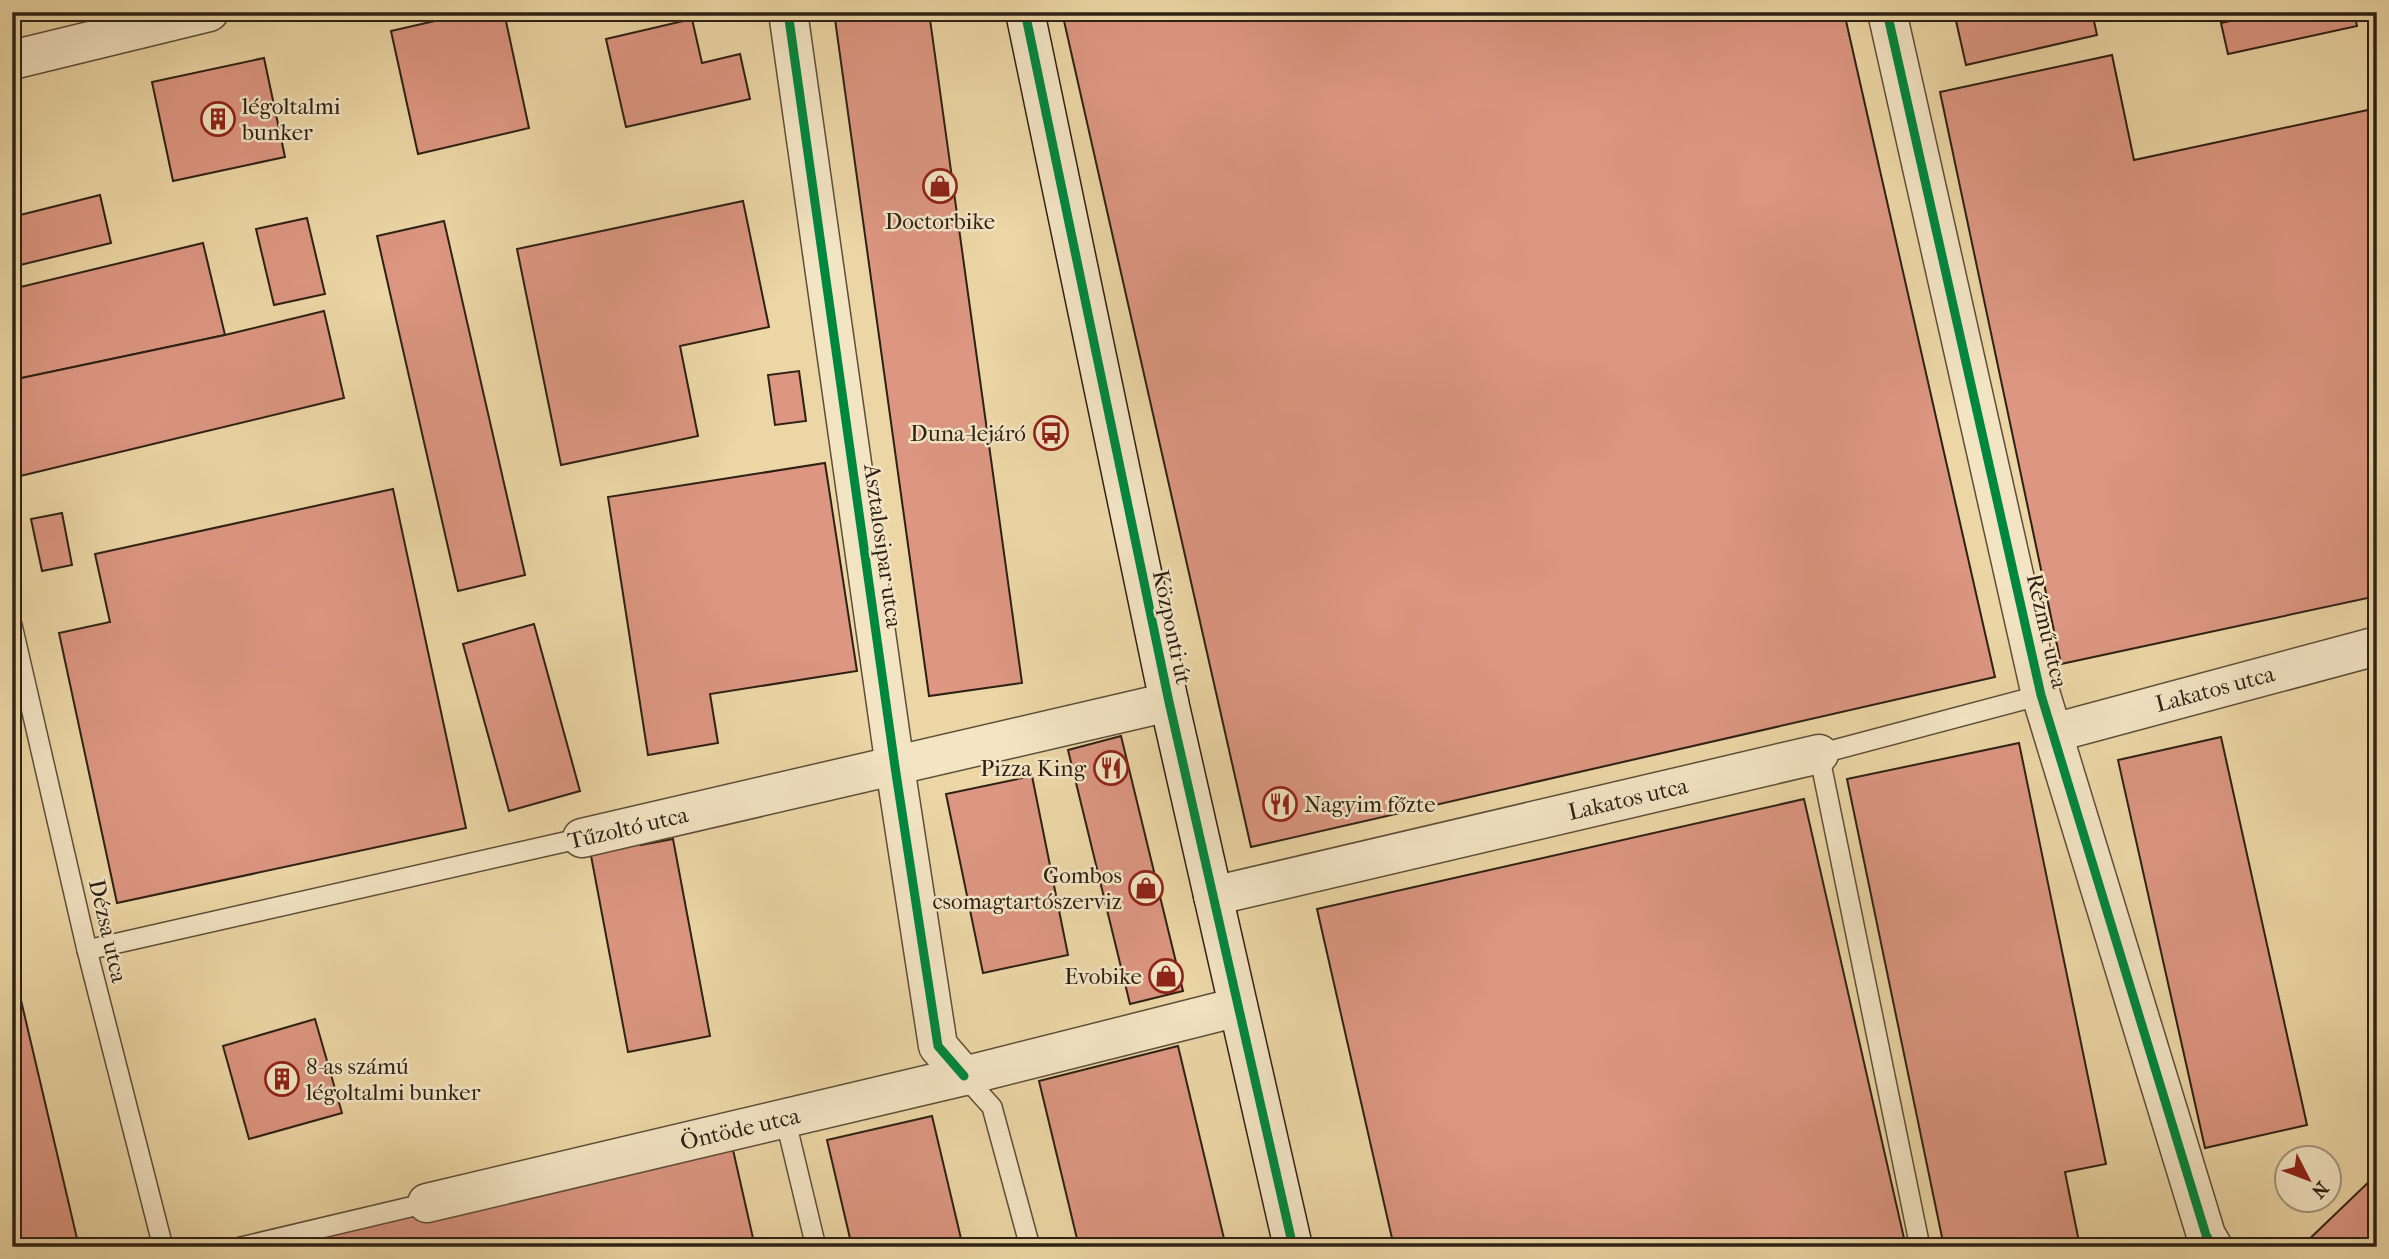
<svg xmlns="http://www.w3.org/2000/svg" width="2389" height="1259" font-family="'IM FELL French Canon',serif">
<rect width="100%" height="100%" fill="#ecd6a5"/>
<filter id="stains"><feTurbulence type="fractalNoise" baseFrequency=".00286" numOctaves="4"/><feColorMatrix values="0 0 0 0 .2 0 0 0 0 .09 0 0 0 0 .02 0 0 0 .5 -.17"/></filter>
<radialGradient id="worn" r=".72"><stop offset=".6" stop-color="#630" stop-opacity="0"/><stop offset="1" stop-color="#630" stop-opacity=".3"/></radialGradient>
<g fill="#dc9681" stroke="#2d2115" stroke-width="2">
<polygon points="474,12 504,12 529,128 418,154 391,31"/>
<polygon points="834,12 929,12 1022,683 929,696"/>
<polygon points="1062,12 1300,12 1301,18 1328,12 1844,12 1995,677 1251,847"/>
<polygon points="1954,12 2092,12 2097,35 1966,65"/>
<polygon points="2271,12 2354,12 2357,26 2228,54 2221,23"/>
<polygon points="692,19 702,63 740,54 750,99 626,127 606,39"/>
<polygon points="2112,55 2134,160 2377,108 2377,596 2061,664 1940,92"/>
<polygon points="264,58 285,157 173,181 152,82"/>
<polygon points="100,195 111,243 12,267 12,217"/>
<polygon points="743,201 769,327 680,346 698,436 561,465 517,249"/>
<polygon points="307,218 325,294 274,305 256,229"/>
<polygon points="444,221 525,575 458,591 377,236"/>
<polygon points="203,243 225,335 12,380 12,289"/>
<polygon points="324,311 344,398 12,478 12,380 225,335"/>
<polygon points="799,371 806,421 775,425 768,375"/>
<polygon points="825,463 857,671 710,694 718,743 648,755 608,497"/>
<polygon points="393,489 466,828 117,903 59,633 110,622 95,554"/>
<polygon points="62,513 72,565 42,571 31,519"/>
<polygon points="534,624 580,791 509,811 463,644"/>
<polygon points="1121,736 1183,991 1130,1004 1068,750"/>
<polygon points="2221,737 2307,1125 2205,1148 2118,760"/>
<polygon points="2019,743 2106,1164 2065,1172 2080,1247 1944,1247 1847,779"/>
<polygon points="1032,776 1068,955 983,973 946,794"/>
<polygon points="1804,799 1906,1247 1394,1247 1317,909"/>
<polygon points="639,835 641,845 673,839 710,1036 628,1052 589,845"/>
<polygon points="12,962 79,1247 12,1247"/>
<polygon points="315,1019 342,1113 249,1139 223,1046"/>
<polygon points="1178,1046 1226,1247 1079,1247 1039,1081"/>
<polygon points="932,1116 963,1247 852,1247 827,1140"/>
<polygon points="731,1141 755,1247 277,1247"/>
<polygon points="2377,1174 2377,1247 2301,1247"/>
</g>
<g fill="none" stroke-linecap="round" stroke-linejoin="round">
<g stroke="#5d4e39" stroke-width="22">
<g id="lane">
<polyline points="12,625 87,950 163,1247"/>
<polyline points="87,950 582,838"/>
<polyline points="964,1076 992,1107 1030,1247"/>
<polyline points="785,1118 816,1247"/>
<polyline points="241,1247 427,1203"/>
<polyline points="1920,1247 1819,754 2041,695"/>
</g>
</g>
<g stroke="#5d4e39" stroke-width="41">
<g id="street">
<polyline points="788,12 895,767 938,1046 964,1076"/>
<polyline points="1887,12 2041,695 2206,1235 2213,1247"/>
<polyline points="12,60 209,12"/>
<polyline points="2053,733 2377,646"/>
<polyline points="582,838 1169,702"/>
<polyline points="1213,896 1819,754"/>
<polyline points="427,1203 964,1076 1238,1007"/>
</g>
</g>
<g stroke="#2d2115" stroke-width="41">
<polyline id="secondary" points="1025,12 1169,702 1293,1247"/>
</g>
<use href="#lane" stroke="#f3e4c4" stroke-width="19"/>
<use href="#street" stroke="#f3e4c4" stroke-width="38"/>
<use href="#secondary" stroke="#f3e4c4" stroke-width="38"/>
<g stroke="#f3e4c4" stroke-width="13">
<g id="cycleway">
<polyline points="788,12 895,767 938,1046 964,1076"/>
<polyline points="1025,12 1169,702 1293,1247"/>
<polyline points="1887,12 2041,695 2206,1235 2213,1247"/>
</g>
</g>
<use href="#cycleway" stroke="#00873e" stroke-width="9"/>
</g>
<defs>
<g id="building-ring" transform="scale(1.75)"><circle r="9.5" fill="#f3e4c4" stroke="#8f2418" stroke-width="1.5"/><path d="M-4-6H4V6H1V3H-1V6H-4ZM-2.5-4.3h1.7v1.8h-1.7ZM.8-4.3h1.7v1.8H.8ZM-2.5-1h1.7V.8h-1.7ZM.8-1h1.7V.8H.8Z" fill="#8f2418"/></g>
<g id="shop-ring" transform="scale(1.75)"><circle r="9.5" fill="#f3e4c4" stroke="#8f2418" stroke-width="1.5"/><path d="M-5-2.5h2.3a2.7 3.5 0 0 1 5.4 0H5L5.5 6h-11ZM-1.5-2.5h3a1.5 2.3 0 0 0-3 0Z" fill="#8f2418"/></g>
<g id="bus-ring" transform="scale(1.75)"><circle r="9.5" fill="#f3e4c4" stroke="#8f2418" stroke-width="1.5"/><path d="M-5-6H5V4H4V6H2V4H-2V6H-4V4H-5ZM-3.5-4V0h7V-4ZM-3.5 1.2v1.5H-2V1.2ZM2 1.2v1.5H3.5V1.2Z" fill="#8f2418"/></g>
<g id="restaurant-ring" transform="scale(1.75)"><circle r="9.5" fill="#f3e4c4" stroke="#8f2418" stroke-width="1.5"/><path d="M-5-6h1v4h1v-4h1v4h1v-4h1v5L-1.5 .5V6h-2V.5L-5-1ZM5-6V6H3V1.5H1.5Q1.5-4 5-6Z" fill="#8f2418"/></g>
</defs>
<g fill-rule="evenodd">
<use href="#building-ring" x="218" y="119"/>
<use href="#shop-ring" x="940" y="186"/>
<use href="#bus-ring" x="1051" y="433"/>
<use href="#restaurant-ring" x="1111" y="768"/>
<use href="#restaurant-ring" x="1280" y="804"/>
<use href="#shop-ring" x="1146" y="888"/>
<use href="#shop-ring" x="1166" y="976"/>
<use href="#building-ring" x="282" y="1079"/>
</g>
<g text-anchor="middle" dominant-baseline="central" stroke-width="5" stroke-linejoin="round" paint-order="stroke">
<g font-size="23" fill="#2d2115" stroke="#f3e4c4" text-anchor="end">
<text x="242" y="106" text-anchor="start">légoltalmi<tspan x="242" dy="26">bunker</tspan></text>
<text x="940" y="221" text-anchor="middle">Doctorbike</text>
<text x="1026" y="433">Duna-lejáró</text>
<text x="1086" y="768">Pizza King</text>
<text x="1304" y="804" text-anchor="start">Nagyim főzte</text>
<text x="1122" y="875">Gombos<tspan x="1122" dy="26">csomagtartószerviz</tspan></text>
<text x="1142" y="976">Evobike</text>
<text x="306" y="1066" text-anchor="start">8-as számú<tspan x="306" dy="26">légoltalmi bunker</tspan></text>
</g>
<g font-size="23" fill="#2d2115" stroke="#f3e4c4">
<text transform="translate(883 546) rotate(82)">Asztalosipar utca</text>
<text transform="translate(1172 627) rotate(78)">Központi út</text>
<text transform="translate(2047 631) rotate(77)">Rézmű utca</text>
<text transform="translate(2215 689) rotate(-15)">Lakatos utca</text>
<text transform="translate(1628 799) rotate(-13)">Lakatos utca</text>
<text transform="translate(628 828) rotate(-13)">Tűzoltó utca</text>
<text transform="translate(108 931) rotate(77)">Dézsa utca</text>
<text transform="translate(740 1129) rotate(-13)">Öntöde utca</text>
</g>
</g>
<rect width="2389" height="1259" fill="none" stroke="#ecd6a5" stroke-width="42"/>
<rect x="14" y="14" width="2361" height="1231" fill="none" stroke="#2d2115" stroke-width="3.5"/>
<rect x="21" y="21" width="2347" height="1217" fill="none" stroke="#2d2115" stroke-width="2"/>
<g transform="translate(2308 1179) rotate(132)"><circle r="33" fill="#f3e4c4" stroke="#a4967e" stroke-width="2"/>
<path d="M0-5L12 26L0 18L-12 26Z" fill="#8f2418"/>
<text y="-10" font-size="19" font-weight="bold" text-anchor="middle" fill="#2d2115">N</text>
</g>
<rect width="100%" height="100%" filter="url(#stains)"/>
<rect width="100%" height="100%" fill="url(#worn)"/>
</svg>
